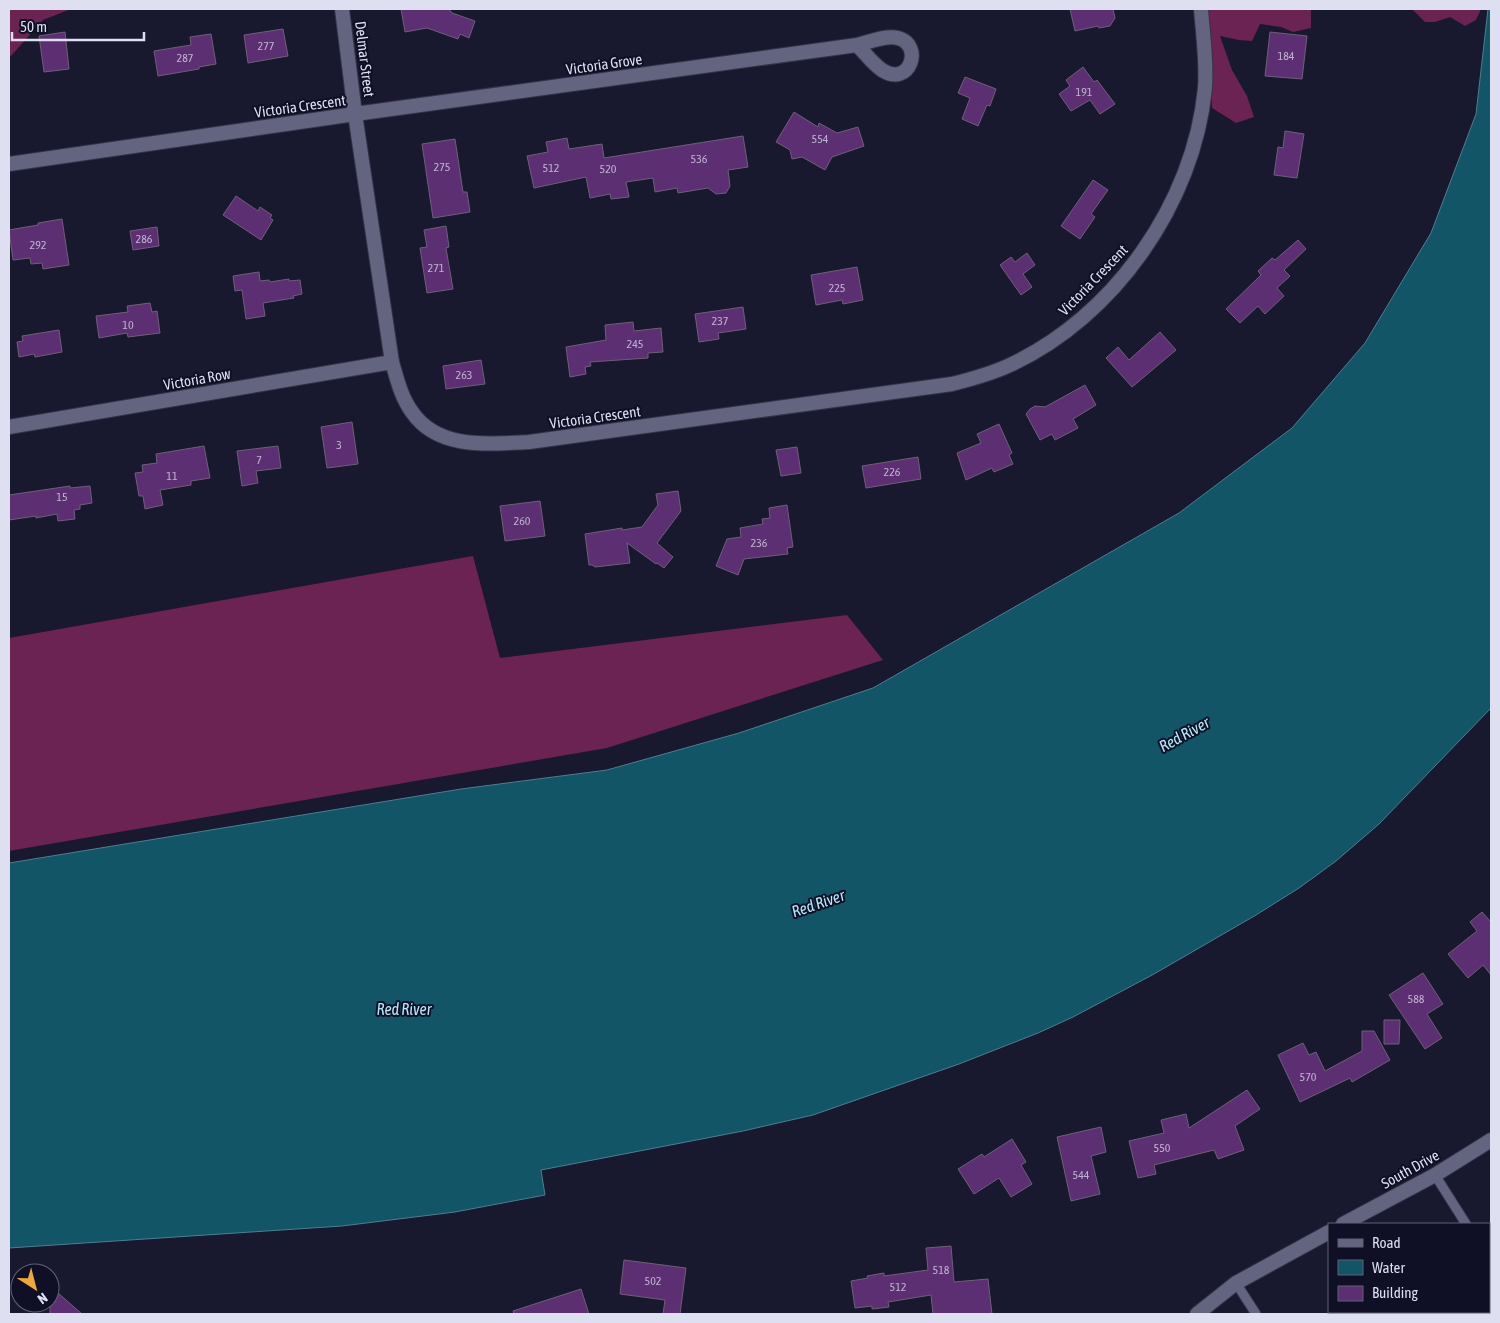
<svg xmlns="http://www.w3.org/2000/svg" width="1500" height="1323" font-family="'Asap Condensed',sans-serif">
<rect width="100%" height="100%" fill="#18182f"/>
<g fill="#6a2352">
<polygon points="9,9 71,9 43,20 11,56 9,54"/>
<polygon points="1209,9 1311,9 1311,28 1293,32 1281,27 1260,24 1252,41 1239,40 1220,36 1232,70 1247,96 1254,117 1236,123 1212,108 1209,40"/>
<polygon points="1412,9 1481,9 1476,20 1465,26 1450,17 1435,22 1425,22"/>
<polygon points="473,556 500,658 847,615 883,660 607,748 9,851 9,638"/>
</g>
<polygon fill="#115567" stroke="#4e7e90" points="1488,9 1491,9 1491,708 1379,824 1336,861 1299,888 1256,915 1154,974 1073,1017 1038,1033 959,1064 813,1115 743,1131 541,1170 545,1195 455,1212 342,1226 9,1248 9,863 461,789 607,770 739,733 873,688 1179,513 1292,428 1365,343 1431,233 1476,114"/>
<g fill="#5c2f72" stroke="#6f5f79">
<polygon points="401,9 449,9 452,13 475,21 469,38 460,34 458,39 427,28 405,32"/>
<polygon points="1070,9 1113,9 1115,18 1110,26 1099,28 1098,26 1075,31"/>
<polygon points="283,29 288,56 248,63 244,35"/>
<polygon points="65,32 69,69 44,72 39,36"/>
<polygon points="1270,32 1307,36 1302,79 1265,76"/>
<polygon points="211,34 216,64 199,67 199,69 158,76 154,51 191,45 190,37"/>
<polygon points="1083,67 1094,82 1097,80 1115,104 1100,114 1090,100 1071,111 1059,94 1070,86 1066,80"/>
<polygon points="965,77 996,89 990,106 987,105 978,126 962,119 970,98 958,93"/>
<polygon points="794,112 818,127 819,123 837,133 858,127 864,146 832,157 825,170 802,157 792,159 790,150 776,142"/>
<polygon points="1285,131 1304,134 1297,178 1274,175 1278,147 1283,148"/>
<polygon points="743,136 748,167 728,170 730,186 726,193 716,194 708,188 678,193 677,188 655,192 653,178 626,182 629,197 611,199 610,194 590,198 586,177 534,188 527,156 548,152 546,142 567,138 569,149 602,144 604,158"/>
<polygon points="455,139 463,192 467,192 470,212 433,218 422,144"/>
<polygon points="1093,180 1108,190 1091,214 1095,217 1080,239 1061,226"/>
<polygon points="236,196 258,211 260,207 272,215 270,218 273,220 261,240 223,215"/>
<polygon points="62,219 69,265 43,269 42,263 31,264 30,258 13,260 9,230 38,225 38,223"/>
<polygon points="446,226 449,247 446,248 453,289 427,293 420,248 427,247 424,230"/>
<polygon points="157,227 159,246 133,250 130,231"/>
<polygon points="1298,240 1306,249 1284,270 1290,276 1277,288 1284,296 1265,314 1258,306 1240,323 1226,309 1261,275 1258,271 1272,258 1275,260"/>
<polygon points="1027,253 1035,265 1023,274 1032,287 1021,295 1000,265 1011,257 1015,262"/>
<polygon points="857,267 863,300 843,304 842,300 816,305 811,275"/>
<polygon points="259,272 260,281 269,280 270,282 289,279 289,281 300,280 302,294 293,296 294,298 263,303 265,316 246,319 242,290 235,291 233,276"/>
<polygon points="150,303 152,312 157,311 160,333 128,337 127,333 99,338 96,316 128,312 127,306"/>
<polygon points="743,307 746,329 718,333 719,339 699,342 695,314"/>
<polygon points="633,322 634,331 661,328 663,352 648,353 648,358 590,362 591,366 585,367 586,374 570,377 566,347 606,340 605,325"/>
<polygon points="59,330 62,352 35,357 34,354 19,357 17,342 23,341 22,336"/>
<polygon points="1160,332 1176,350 1132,387 1106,358 1118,347 1129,360"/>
<polygon points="481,360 485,384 446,389 443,366"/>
<polygon points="1085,385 1096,405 1073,419 1078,428 1055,440 1052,434 1040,440 1026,414 1030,409 1035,406 1045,407"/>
<polygon points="352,422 358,464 327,468 321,427"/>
<polygon points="999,424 1012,453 1009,455 1013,464 994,472 992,468 966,480 957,453 981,443 977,434"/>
<polygon points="204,446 210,478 191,481 191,485 160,490 163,505 145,509 143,496 139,496 135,473 143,472 142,465 157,463 156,454"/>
<polygon points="278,446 281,468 256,471 258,483 242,486 237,451"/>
<polygon points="797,447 801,473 781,476 776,450"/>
<polygon points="918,457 921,479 866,488 862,466"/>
<polygon points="70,486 70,488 90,486 92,503 80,505 80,509 74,510 75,519 58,521 57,514 36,518 36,516 9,520 9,495"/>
<polygon points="678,491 681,511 657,543 673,557 664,568 657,563 656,564 627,543 630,563 595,567 592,565 589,565 585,534 622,528 622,530 642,527 658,505 656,494"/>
<polygon points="540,501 545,536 505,541 500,506"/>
<polygon points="787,505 793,547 787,548 788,554 744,559 738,575 716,566 727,539 741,537 740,528 763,524 762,519 770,518 769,508"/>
<polygon points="1482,912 1490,921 1491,920 1491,975 1483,965 1468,978 1448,954 1477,931 1470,922"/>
<polygon points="1423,973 1443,1004 1427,1014 1442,1038 1425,1049 1389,995"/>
<polygon points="1384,1020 1400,1020 1399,1044 1384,1044"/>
<polygon points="1362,1031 1374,1031 1390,1060 1352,1082 1350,1078 1300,1102 1278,1055 1303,1043 1309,1055 1316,1052 1325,1071 1362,1051"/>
<polygon points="1247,1090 1260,1109 1235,1126 1244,1150 1218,1159 1214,1150 1154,1165 1156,1174 1138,1178 1129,1141 1164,1133 1161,1120 1186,1114 1189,1128"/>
<polygon points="1101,1127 1106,1152 1091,1156 1100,1194 1071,1201 1057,1137"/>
<polygon points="1012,1139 1026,1162 1021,1165 1032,1184 1011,1197 999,1178 974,1194 958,1169 982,1154 984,1157"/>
<polygon points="951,1246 954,1282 988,1279 992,1314 933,1314 931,1295 888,1302 889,1307 872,1309 872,1306 855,1308 851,1281 868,1278 867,1276 884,1273 884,1276 928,1270 926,1248"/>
<polygon points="624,1260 686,1268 680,1314 663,1314 665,1300 620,1294"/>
<polygon points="50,1286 82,1314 50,1314"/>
<polygon points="581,1289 589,1314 514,1314 513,1311"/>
</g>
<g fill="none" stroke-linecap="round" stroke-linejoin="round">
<g stroke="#353347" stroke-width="11">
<g id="service">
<polyline points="1435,1175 1466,1224"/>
<polyline points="1489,1260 1491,1264"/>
<polyline points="1236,1283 1256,1314"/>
</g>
</g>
<g stroke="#353347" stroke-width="16">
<g id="minor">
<path d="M 342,9 L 355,114 L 857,45 C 865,53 872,63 882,70 C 910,88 924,45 898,38 C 886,35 869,42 857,45"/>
<path d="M 9,164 L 355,114 L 392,362 C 397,379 401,397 412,412 C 438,450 489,444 529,442 L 952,384 C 972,379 991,374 1010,365 C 1114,317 1194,203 1205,88 C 1207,62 1203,35 1201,9"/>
<polyline points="9,427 392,362"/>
<polyline points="1343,1224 1435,1175 1491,1140"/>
<polyline points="1197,1314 1236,1283 1329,1232"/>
</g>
</g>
<polyline stroke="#55556a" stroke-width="3" stroke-dasharray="4 2.5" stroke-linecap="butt" points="1389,1312 1390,1314"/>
<use href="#service" stroke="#626480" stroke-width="9"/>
<use href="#minor" stroke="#626480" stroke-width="14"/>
</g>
<g text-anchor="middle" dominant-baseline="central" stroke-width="4" stroke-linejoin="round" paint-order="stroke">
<g font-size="12" fill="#beb3d0">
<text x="266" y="46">277</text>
<text x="1286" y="56">184</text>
<text x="185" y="58">287</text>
<text x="1084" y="92">191</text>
<text x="820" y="139">554</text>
<text x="699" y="159">536</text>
<text x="442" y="167">275</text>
<text x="551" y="168">512</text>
<text x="608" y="169">520</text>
<text x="144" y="239">286</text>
<text x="38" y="245">292</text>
<text x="436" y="268">271</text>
<text x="837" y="288">225</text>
<text x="720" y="321">237</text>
<text x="128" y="325">10</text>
<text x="635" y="344">245</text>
<text x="464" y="375">263</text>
<text x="339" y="445">3</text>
<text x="259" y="460">7</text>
<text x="892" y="472">226</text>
<text x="172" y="476">11</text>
<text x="62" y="497">15</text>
<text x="522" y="521">260</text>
<text x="759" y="543">236</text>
<text x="1416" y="999">588</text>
<text x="1308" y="1077">570</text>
<text x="1162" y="1148">550</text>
<text x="1081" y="1175">544</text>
<text x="941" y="1270">518</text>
<text x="653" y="1281">502</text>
<text x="898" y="1287">512</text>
</g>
<g font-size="15" fill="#dedff0" stroke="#0f0f25">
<text transform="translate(365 59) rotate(83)">Delmar Street</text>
<text transform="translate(604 64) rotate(-8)">Victoria Grove</text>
<text transform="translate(300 106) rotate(-8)">Victoria Crescent</text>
<text transform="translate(1093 280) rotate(-46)">Victoria Crescent</text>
<text transform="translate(197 379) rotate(-10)">Victoria Row</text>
<text transform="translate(595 417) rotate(-8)">Victoria Crescent</text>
<text transform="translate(1410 1169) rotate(-29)">South Drive</text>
</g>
<g font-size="16" font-style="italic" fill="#b5e9fb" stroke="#0f0f25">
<text transform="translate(1184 734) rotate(-29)">Red River</text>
<text transform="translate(818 903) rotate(-19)">Red River</text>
<text x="404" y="1009">Red River</text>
</g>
</g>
<rect width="1500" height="1323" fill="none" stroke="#dedff0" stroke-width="20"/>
<rect x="1328" y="1223" width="162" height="90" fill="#0f0f25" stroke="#626276"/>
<rect x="1338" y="1239" width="25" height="8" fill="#626480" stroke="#626276"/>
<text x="1372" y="1248" font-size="15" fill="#dedff0">Road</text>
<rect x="1338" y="1260" width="25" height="15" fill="#115567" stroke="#626276"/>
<text x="1372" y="1273" font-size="15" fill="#dedff0">Water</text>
<rect x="1338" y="1286" width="25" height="15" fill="#5c2f72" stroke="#626276"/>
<text x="1372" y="1298" font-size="15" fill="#dedff0">Building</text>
<g transform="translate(35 1288) rotate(144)"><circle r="24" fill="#0f0f25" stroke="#626276"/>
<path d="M0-4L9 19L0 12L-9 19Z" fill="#eca93a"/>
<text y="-8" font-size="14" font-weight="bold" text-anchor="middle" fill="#dedff0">N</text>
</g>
<path d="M12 32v8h132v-8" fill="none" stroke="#dedff0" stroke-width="2.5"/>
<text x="20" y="32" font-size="15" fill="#dedff0" stroke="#0f0f25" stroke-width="4" paint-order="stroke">50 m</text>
</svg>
